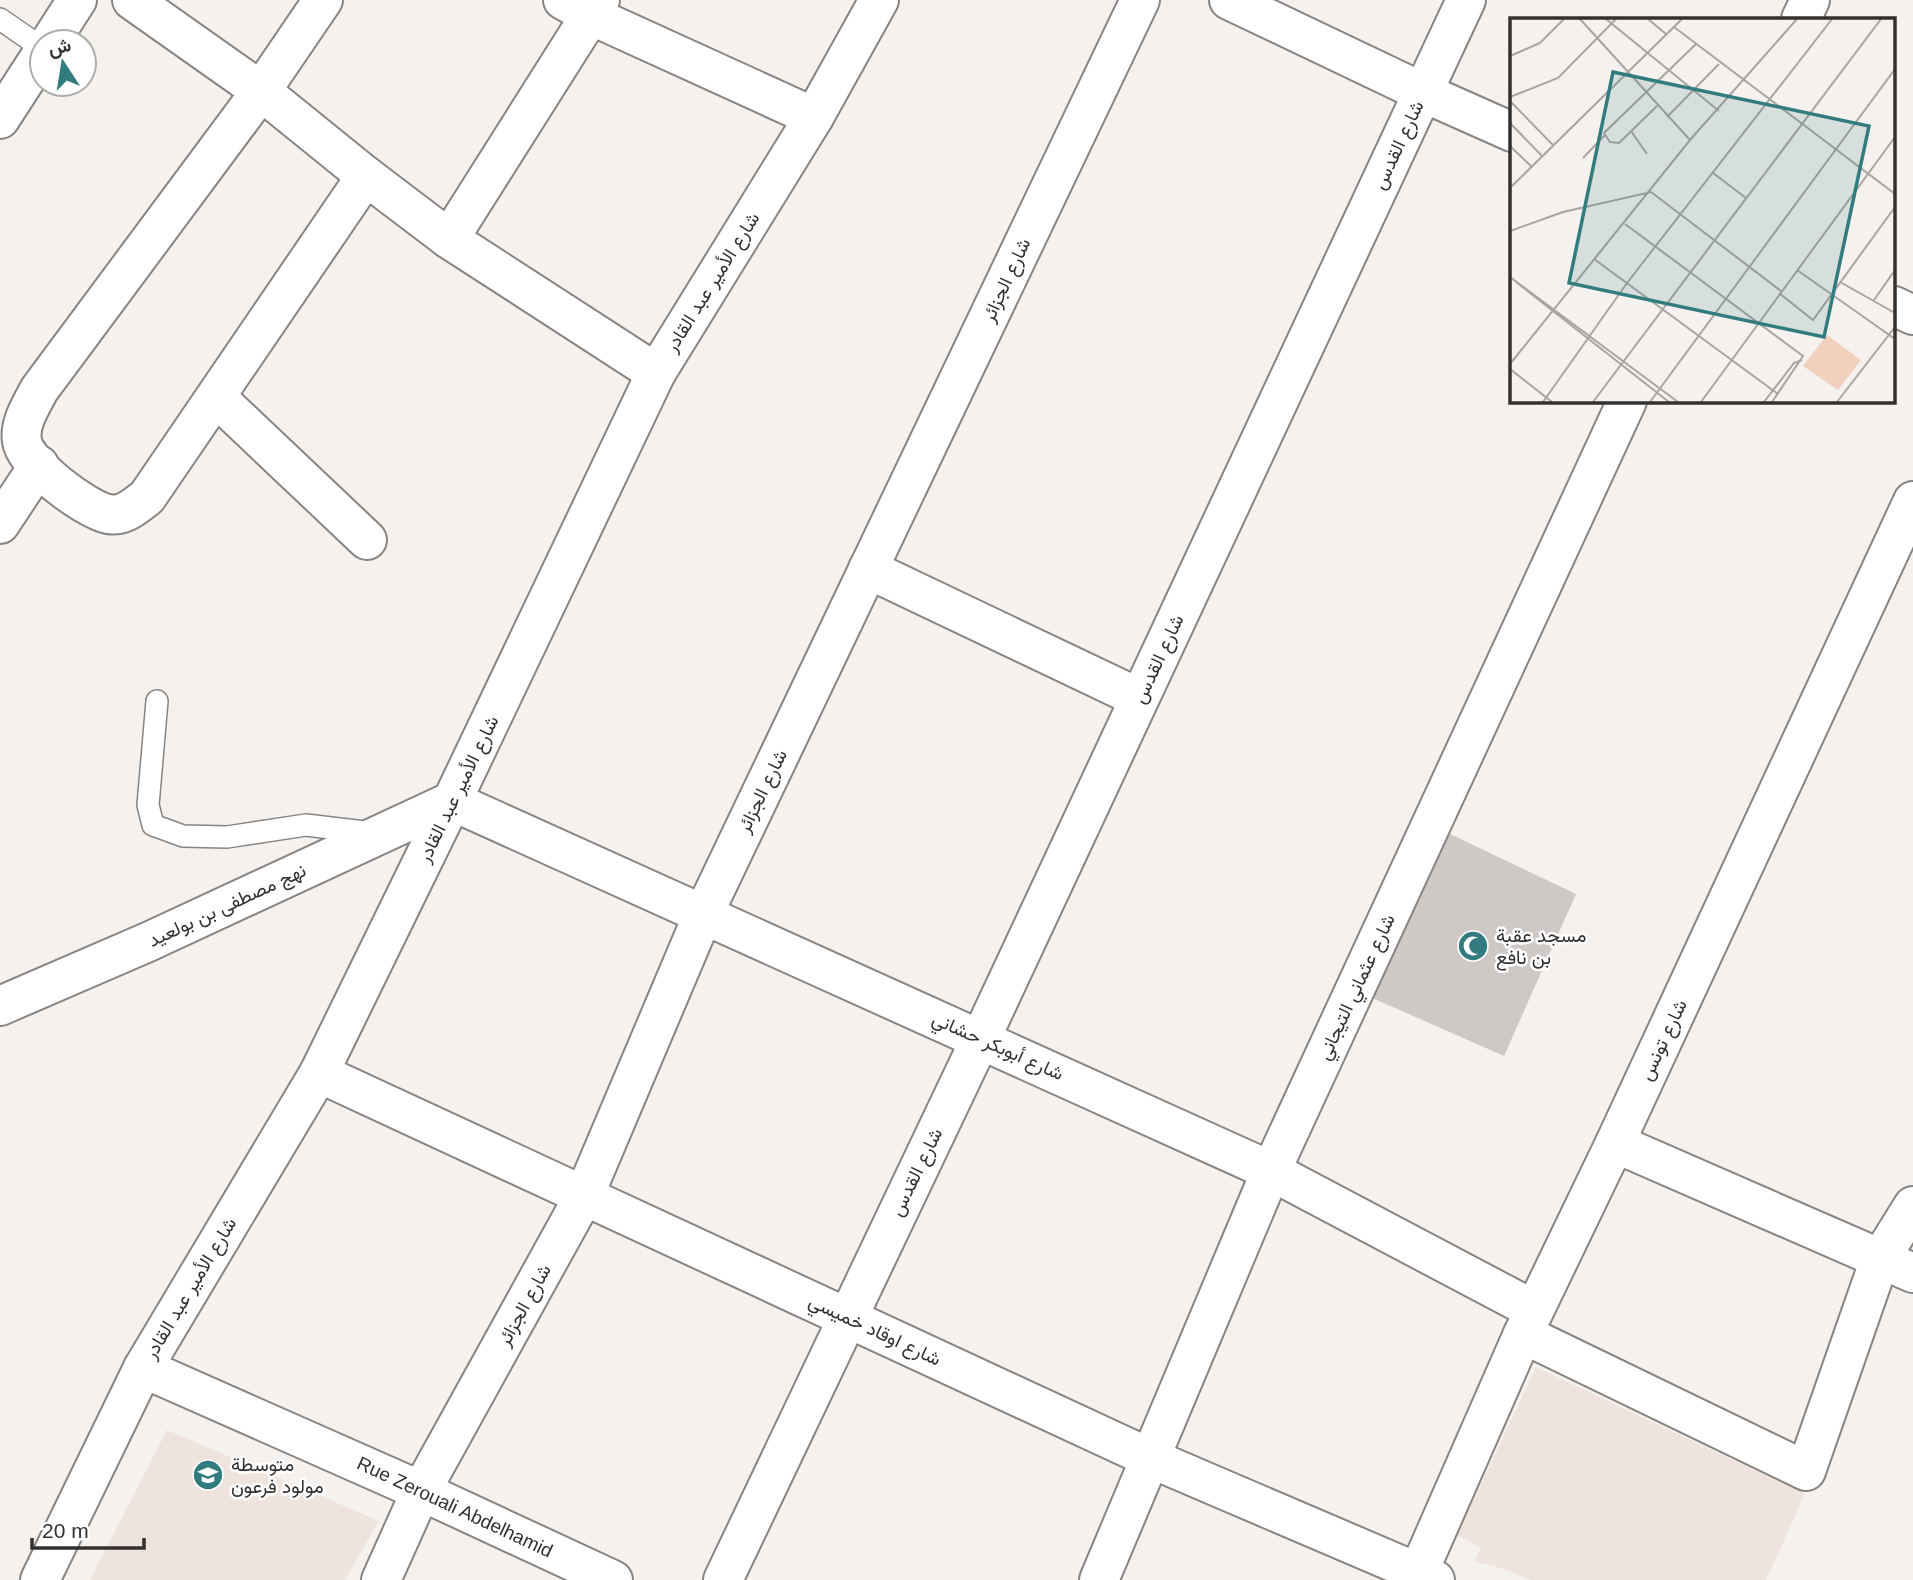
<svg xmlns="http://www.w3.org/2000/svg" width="1913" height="1580" font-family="Helvetica,Vazirmatn,sans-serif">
<rect width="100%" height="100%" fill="#f5f1ee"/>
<g fill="#efe3dd">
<polygon points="1536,1367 1805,1494 1766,1580 1531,1580 1501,1568 1474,1561 1481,1548 1457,1535"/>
<polygon points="167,1430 379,1521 345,1580 90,1580"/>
</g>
<polygon fill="#cec9c7" points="1444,831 1576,894 1504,1056 1370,997"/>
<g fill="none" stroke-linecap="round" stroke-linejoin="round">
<g stroke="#888482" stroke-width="24">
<g id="service">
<polyline points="0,19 42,48"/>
<polyline points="157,701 148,805 153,825 183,836 227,837 306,825 373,833"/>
</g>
</g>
<g stroke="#888482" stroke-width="42">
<g id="minor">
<polyline points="132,0 261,91 366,176 449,239 656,373"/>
<path d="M 323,0 L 261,91 L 39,390 C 31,406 19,423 22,441 C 25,464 85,509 108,514 C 124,517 135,506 147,497 L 366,176"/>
<polyline points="563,0 590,15 814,117"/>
<polyline points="1229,0 1422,92 1512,132"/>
<polyline points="1801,19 1810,0"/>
<polyline points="50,42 77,0"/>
<polyline points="0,119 42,54"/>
<polyline points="449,239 600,0"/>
<polyline points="1894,306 1913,315"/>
<polyline points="216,397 367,540"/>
<polyline points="0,524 39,465"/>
<polyline points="868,569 1139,698"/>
<polyline points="0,1006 148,942 452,801 1271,1171 1534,1310"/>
<polyline points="319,1073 1150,1458 1435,1580"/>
<polyline points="1615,1143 1913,1273"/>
<polyline points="1523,1334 1806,1471 1880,1259 1913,1206"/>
<polyline points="143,1368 421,1491 613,1580"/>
<polyline points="40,1580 143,1368 319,1073 452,801 656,373 814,117 879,0"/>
<polyline points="381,1580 421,1491 584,1196 703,915 1140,0"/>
<polyline points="723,1580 981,1038 1466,0"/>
<polyline points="1099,1580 1271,1171 1627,401"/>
<polyline points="1415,1580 1523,1334 1615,1143 1913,501"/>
</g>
</g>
<use href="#service" stroke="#fff" stroke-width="21"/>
<use href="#minor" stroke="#fff" stroke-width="38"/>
</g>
<defs>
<g id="mosque-disc" transform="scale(1.575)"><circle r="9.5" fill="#327b7f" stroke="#fff"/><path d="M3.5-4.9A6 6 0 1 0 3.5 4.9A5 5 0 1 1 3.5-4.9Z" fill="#fff"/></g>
<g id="school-disc" transform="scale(1.575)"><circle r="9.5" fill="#327b7f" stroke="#fff"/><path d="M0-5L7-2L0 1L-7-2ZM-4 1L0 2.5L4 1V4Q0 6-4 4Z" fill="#fff"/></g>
</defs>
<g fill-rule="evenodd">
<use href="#mosque-disc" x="1473" y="946"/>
<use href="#school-disc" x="208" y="1475"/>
</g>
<g text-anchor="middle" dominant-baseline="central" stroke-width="5" stroke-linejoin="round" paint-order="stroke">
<g font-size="19" fill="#333130" stroke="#fff">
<text transform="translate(1398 145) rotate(-65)">شارع القدس</text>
<text transform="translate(1006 280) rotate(-65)">شارع الجزائر</text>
<text transform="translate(712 282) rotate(-58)">شارع الأمير عبد القادر</text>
<text transform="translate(1158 659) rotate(-65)">شارع القدس</text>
<text transform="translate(458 789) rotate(-64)">شارع الأمير عبد القادر</text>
<text transform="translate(762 791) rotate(-64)">شارع الجزائر</text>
<text transform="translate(227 905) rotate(-25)">نهج مصطفى بن بولعيد</text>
<text transform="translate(1356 987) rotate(-65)">شارع عثماني التيجاني</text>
<text transform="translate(1663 1040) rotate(-65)">شارع تونس</text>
<text transform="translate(998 1046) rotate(24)">شارع أبوبكر حشاني</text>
<text transform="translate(916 1172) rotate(-64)">شارع القدس</text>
<text transform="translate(190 1288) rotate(-59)">شارع الأمير عبد القادر</text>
<text transform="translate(524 1305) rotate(-61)">شارع الجزائر</text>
<text transform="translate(875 1330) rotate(25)">شارع اوقاد خميسي</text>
<text transform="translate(455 1507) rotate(25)">Rue Zerouali Abdelhamid</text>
</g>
<g font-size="19" fill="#333130" stroke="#fff" text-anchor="start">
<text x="1496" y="935">مسجد عقبة<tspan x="1496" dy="22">بن نافع</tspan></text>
<text x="231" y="1464">متوسطة<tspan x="231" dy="22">مولود فرعون</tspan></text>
</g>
</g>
<g transform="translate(1510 18)">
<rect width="385" height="385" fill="#f5f1ee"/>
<path d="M 317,317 L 351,342 L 328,372 L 293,348 Z" fill="#f3d0bd"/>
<path fill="none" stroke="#a7a4a2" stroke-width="2" d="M 70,1 L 180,122M 96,1 L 209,93M 138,1 L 156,16M 164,9 L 385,176M 0,38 L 30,25 L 54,1M 0,79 L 48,60 L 106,1M 0,83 L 43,127M 147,88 L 109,125 L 100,124 L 94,115 L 186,26M 157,99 L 209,46M 0,105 L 32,138M 121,113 L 137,136M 0,128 L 22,149M 73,140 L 95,117M 203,155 L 236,180M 0,170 L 172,1M 115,206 L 293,338 L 262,384M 0,213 L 53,194 L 141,174 L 271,273M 84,241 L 268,376M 287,252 L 385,321M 0,259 L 168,384M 6,264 L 159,384M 330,264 L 385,295M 269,275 L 303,302 L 385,189M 364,282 L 385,252M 0,346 L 180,122 L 287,1M 0,351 L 42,384M 33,384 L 117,265 L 322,1M 83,384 L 371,1M 140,384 L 385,51M 191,384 L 385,119M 254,384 L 284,345 L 292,342M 327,384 L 385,309"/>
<path fill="#327b7f" fill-opacity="0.15" stroke="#327b7f" stroke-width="3.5" d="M 103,54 L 359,108 L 314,319 L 59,265 Z"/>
<rect width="385" height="385" fill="none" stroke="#333130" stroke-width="3.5"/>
</g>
<g transform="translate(63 63) rotate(348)"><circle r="33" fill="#ffffff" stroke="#adadac" stroke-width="2"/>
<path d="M0-5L12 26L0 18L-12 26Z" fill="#327b7f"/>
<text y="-10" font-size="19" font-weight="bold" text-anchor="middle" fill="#333130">ش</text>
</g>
<path d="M32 1538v10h112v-10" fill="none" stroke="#333130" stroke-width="3.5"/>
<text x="42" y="1538" font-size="21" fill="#333130" stroke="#ffffff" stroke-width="5" paint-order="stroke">20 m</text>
</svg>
